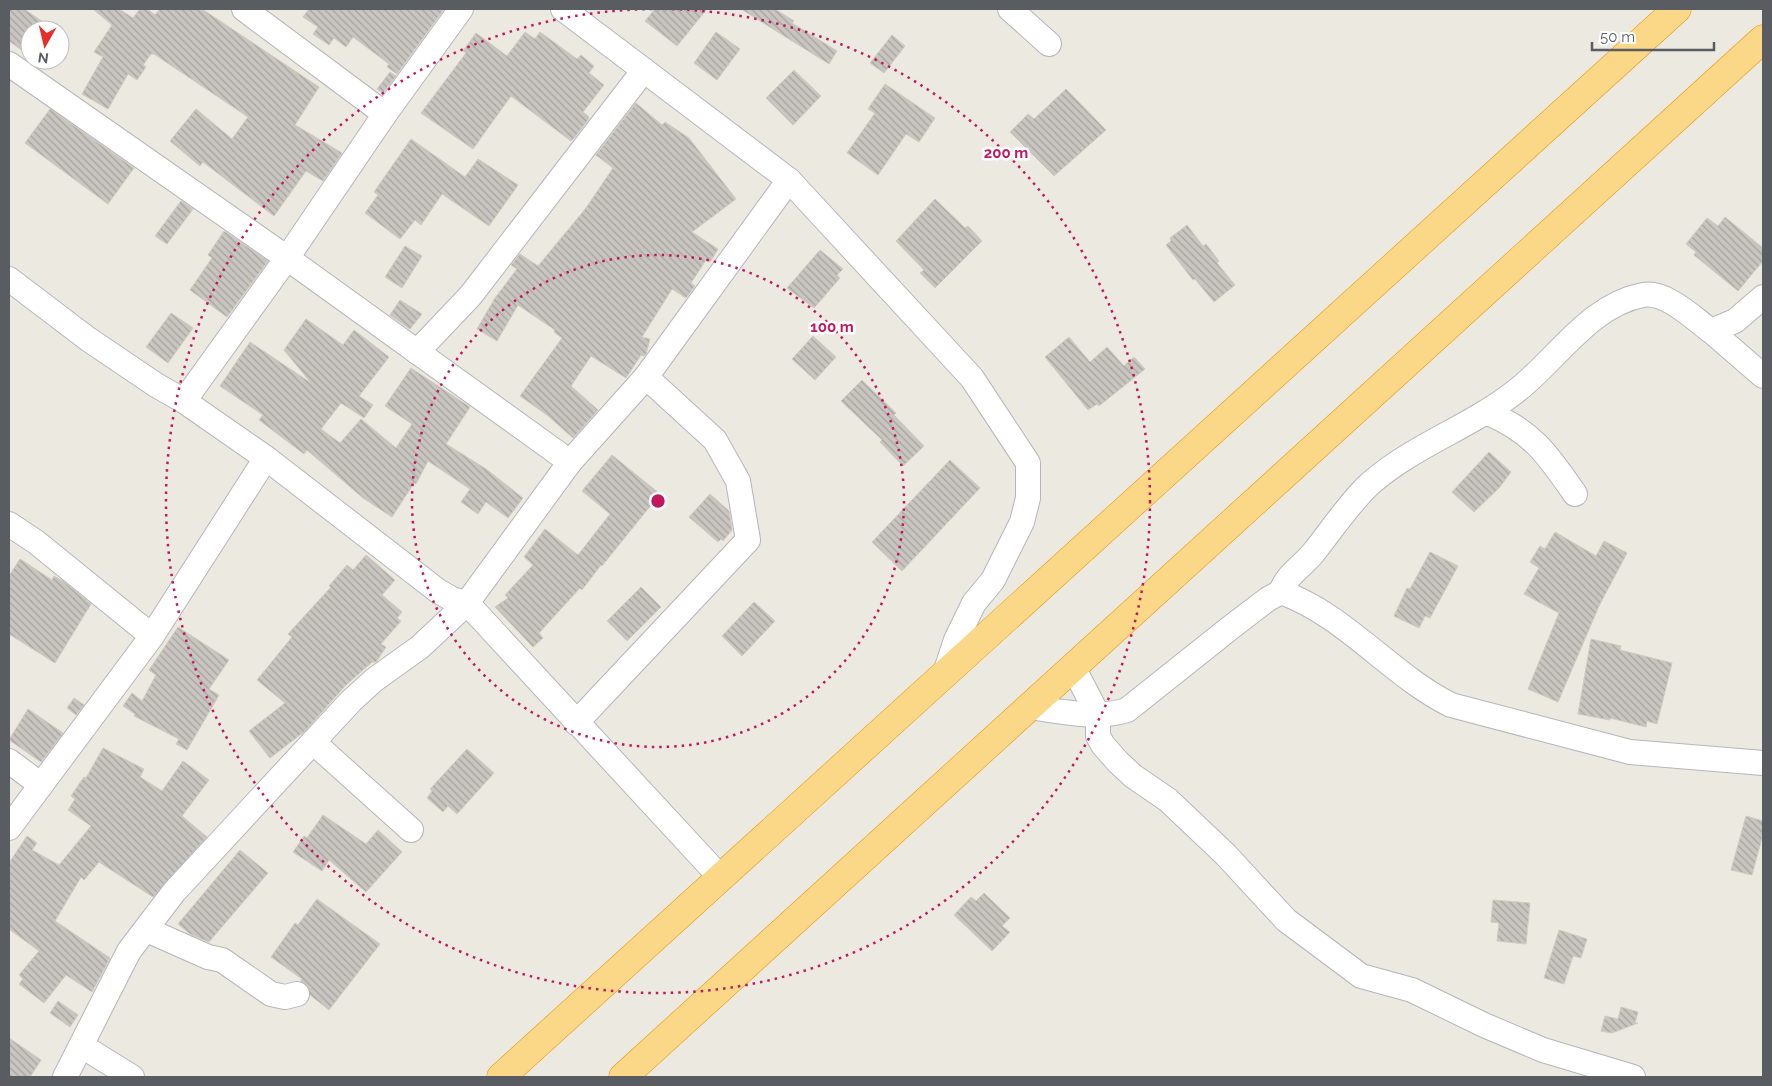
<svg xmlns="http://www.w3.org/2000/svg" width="1772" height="1086" font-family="Raleway,sans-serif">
<defs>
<pattern id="building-back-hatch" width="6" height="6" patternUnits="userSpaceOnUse" patternTransform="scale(1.25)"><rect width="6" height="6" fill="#c9c5c0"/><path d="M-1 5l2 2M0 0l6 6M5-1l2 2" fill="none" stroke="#a6a39f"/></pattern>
</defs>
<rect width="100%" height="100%" fill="#ece9e0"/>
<g fill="url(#building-back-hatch)" stroke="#d1cabf">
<polygon points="9,9 24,9 55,30 30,30 30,56 9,41"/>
<polygon points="93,9 119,9 133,18 140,9 147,9 155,15 160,9 202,9 319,87 295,125 342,153 323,181 306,171 274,216 203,162 200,166 170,141 196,109 232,139 248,117 154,54 151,54 143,65 146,67 137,80 128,74 108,109 82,94 103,57 94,52 112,25"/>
<polygon points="309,9 444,9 397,74 387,67 389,64 353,37 346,47 334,38 329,45 313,34 318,27 303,17"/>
<polygon points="655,9 707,9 677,46 645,21"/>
<polygon points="741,9 775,9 794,21 792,23 837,51 829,64"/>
<polygon points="525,32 535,39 540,32 577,59 581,55 594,66 589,73 604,85 583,112 589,117 588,120 574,138 571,141 511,96 473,149 421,113 466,53 463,51 476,33 507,56"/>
<polygon points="716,32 740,49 717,80 694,63"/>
<polygon points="892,35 905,46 884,73 870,63"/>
<polygon points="794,70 821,96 793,125 766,98"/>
<polygon points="390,72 396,76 383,93 377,89"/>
<polygon points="885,84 935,118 919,142 906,134 878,175 847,153 875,113 868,109"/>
<polygon points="1066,89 1106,130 1054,176 1010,132 1028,114 1034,119"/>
<polygon points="636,103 662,125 665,122 689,138 736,199 692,232 718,249 710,262 706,260 691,283 695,286 686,298 672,289 642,337 650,339 646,354 644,356 641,355 626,378 591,356 571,386 598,410 573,438 547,415 520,396 562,338 554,332 555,330 518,305 497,341 477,329 495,298 517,269 511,265 520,254 538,266 586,208 613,168 596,155"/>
<polygon points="50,109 134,168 108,204 25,143"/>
<polygon points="411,139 465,177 478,159 518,185 489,226 442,194 421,225 415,220 400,239 365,213 378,195 374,192"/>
<polygon points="935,199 965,228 968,226 982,241 935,288 920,273 924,270 896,241"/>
<polygon points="181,201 193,209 167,244 155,236"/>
<polygon points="1725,217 1763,248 1763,261 1738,291 1694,255 1696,252 1686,244 1707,218 1718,226"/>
<polygon points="1187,225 1203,246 1206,244 1219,261 1217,263 1235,285 1214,302 1195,279 1193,280 1166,245 1171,241 1170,238"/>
<polygon points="224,231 268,261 227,317 190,290 212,258 208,255"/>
<polygon points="405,246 422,256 402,288 385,277"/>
<polygon points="820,250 843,269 837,275 840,278 814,308 787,288"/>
<polygon points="400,300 422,314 410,329 390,315"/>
<polygon points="171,313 193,328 168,363 146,347"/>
<polygon points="306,319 343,345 354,330 389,357 359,396 373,405 364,418 341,403 321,429 340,443 361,419 396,448 412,424 385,406 411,368 470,407 446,444 486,469 523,498 508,518 486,502 478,514 461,502 470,489 428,461 416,484 414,483 392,517 363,498 307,450 304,454 259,420 263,415 220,386 250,342 311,383 284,350"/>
<polygon points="813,336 836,357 815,380 792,359"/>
<polygon points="1069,337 1090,362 1107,347 1124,366 1134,357 1145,369 1099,406 1097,404 1088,410 1045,357"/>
<polygon points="862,380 896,413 894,415 924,446 903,466 880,442 882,440 841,401"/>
<polygon points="1489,452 1511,472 1499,488 1474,512 1452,492"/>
<polygon points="612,455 660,494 602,566 601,565 582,590 580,588 539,633 543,638 533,647 495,607 508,598 505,595 533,565 524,557 545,529 578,555 610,514 582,491"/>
<polygon points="950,460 980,488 902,571 872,542"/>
<polygon points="710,494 729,511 732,530 723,541 721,539 718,542 689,517"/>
<polygon points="1555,532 1596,556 1604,541 1627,553 1599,606 1558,702 1528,689 1559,613 1524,594 1539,568 1530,562 1540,546 1545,549"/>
<polygon points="1430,552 1458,566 1430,618 1425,616 1419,628 1394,616 1407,588 1410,589"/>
<polygon points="366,555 395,580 382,595 402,612 397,618 401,621 381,644 386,647 376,662 372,662 345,686 305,731 270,758 249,731 285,703 257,680 292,637 288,634 331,587 329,586 347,565 353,570"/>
<polygon points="20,559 52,580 54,576 63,581 91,604 55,663 9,634 9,576"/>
<polygon points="641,587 661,607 627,641 607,621"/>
<polygon points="754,602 775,621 742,656 722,636"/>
<polygon points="178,627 229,660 209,689 219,695 187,750 176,744 179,739 134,716 135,714 123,706 132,693 142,701 156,675 149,670"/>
<polygon points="1591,639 1621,646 1620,650 1672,663 1657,724 1647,721 1646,727 1610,718 1610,720 1578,714"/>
<polygon points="74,698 84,705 76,715 67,708"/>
<polygon points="28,709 63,733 41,762 9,740"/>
<polygon points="103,748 144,769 140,777 162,791 183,761 209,780 182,816 207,837 153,897 99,862 84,880 81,877 55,921 110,958 92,992 66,975 44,1003 19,984 23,979 19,975 39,951 9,929 9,863 27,836 37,843 32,850 59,865 91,826 68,810 75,799 71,796 84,777 86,778"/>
<polygon points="467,749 494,773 457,814 448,806 443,812 427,798 432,791 430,789"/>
<polygon points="323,815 366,844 378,830 402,852 366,892 329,860 322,871 293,852 304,836 307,838"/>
<polygon points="1746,816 1763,821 1763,834 1752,875 1731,870"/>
<polygon points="240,850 268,873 209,942 190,934 178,924"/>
<polygon points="984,893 1010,918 1002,926 1010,932 992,951 954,915 971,897 976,901"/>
<polygon points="317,899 380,944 329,1010 310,995 307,985 301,981 302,979 271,957 295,923 298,925"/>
<polygon points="1493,900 1530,903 1526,944 1497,941 1499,923 1491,922"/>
<polygon points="1559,930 1587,939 1581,958 1573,956 1564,984 1544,978"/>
<polygon points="58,1001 78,1015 70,1027 50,1013"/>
<polygon points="1621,1007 1638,1012 1635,1023 1638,1023 1612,1033 1601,1031 1605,1016 1618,1019"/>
<polygon points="9,1038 41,1060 30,1077 9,1077"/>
</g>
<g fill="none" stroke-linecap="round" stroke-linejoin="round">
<g stroke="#b3b7bb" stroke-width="26">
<g id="minor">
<polyline points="244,9 385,114"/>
<polyline points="563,9 789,180 972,378 1028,463 1028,498 1022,522 993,580 974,603 956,640 944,676"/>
<polyline points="1010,9 1049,44"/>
<polyline points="9,64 287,258 570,462"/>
<polyline points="9,279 88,339 156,385 184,401 266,458 438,591 452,599 467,603 721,878"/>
<polyline points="1711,331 1763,376"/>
<polyline points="417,352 471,295 644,70"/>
<polyline points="184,401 287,258 385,114 461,9"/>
<path d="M 1488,413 C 1533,432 1548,455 1575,494"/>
<polyline points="9,524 36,542 152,636"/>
<path d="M 1281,592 C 1286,575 1303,566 1314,552 C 1330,532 1353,498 1372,482 C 1415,445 1470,427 1515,392 C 1556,361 1589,305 1643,295 C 1666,291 1693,318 1711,331 L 1735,321 L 1763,297"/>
<polyline points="1073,667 1098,715 1098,736 1103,745 1118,762 1133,776 1168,800 1226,855 1286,920 1361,976 1412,990 1484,1025 1543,1050 1633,1077"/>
<path d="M 1029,707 C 1061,711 1096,720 1127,710 L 1230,628 L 1268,599 L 1281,592 C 1347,616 1389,674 1451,705 L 1630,752 L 1763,763"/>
<polyline points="576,723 748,540 738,481 715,440 646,377"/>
<polyline points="313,742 411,830"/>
<polyline points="9,761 41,785"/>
<polyline points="9,828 152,636 266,458"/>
<polyline points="147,930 208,957 222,960 271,994 285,997 297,994"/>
<polyline points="82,1046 132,1077"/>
<polyline points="65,1077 129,951 174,892 351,701 374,680 420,647 467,603 570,462 646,377 789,180"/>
</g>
</g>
<g stroke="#e99303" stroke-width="29">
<g id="highway">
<polyline points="501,1077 1677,9"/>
<polyline points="623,1077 1763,39"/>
</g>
</g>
<use href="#minor" stroke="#fff" stroke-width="24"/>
<use href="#highway" stroke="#fbd788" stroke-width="28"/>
</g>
<g fill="none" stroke="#c2185b" stroke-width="2.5" stroke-dasharray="2.5 5">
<circle cx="658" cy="501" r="246"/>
<circle cx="658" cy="501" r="492"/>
</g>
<circle cx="658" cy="501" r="8" fill="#c2185b" stroke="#fff" stroke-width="2.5"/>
<g font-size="15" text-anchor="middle" font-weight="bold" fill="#c2185b" stroke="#fff" stroke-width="5" stroke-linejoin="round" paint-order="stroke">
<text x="1006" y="158">200 m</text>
<text x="832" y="332">100 m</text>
</g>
<rect width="1772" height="1086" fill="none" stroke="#595d61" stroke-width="20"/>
<g transform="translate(45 45) rotate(188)"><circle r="24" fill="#ffffff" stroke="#bdbec0"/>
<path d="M0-4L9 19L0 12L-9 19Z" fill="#e62f2c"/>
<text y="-8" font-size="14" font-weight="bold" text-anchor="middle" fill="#595d61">N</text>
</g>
<path d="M1592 42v8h122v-8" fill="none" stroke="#595d61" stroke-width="2.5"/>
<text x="1600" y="42" font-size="15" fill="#595d61" stroke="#ffffff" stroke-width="4" paint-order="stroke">50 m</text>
</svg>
